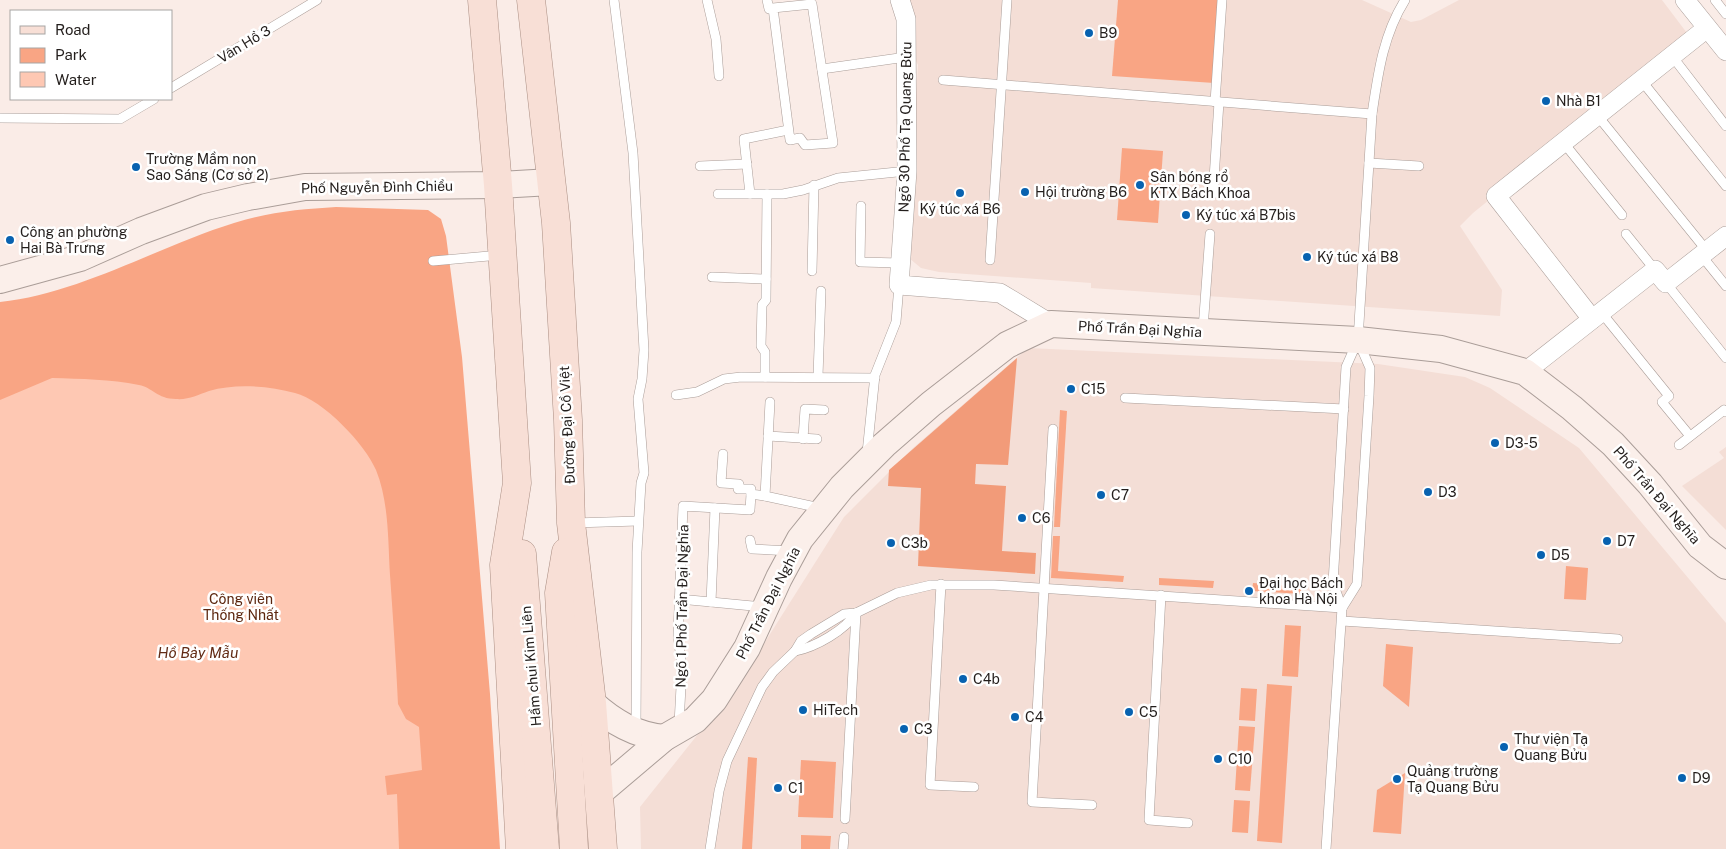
<svg xmlns="http://www.w3.org/2000/svg" width="1726" height="849" font-family="'Public Sans',sans-serif">
<rect width="100%" height="100%" fill="#faece7"/>
<g fill="#f4ded6">
<polygon points="909,0 1362,0 1411,22 1421,20 1459,0 1662,0 1690,37 1473,213 1460,226 1502,290 1500,316 1091,288 1091,283 939,272 921,268 909,258 906,250 918,65 914,57 916,19"/>
<polygon points="1028,348 1378,364 1465,377 1490,388 1579,448 1726,623 1726,849 641,849 640,807 741,680 844,517 913,448"/>
<polygon points="1726,447 1726,530 1682,486 1724,458 1719,452"/>
</g>
<g fill="#f9a584">
<polygon points="1118,0 1220,0 1214,83 1112,76"/>
<polygon points="1122,148 1163,151 1158,223 1117,220"/>
<path d="M 336,207 L 428,210 L 441,219 L 446,236 L 462,357 L 490,694 L 500,849 L 0,849 L 0,302 C 79,294 159,246 234,223 C 268,212 302,209 336,207 Z"/>
<polygon points="1060,410 1067,411 1060,527 1054,527"/>
<polygon points="1053,536 1060,536 1058,571 1124,576 1123,582 1051,578"/>
<polygon points="1566,566 1588,568 1586,600 1564,599"/>
<polygon points="1159,578 1214,581 1213,588 1159,585"/>
<polygon points="1253,583 1301,587 1301,594 1252,591"/>
<polygon points="1285,625 1301,626 1298,677 1282,676"/>
<polygon points="1386,644 1413,647 1409,707 1383,686"/>
<polygon points="1267,684 1292,686 1282,843 1257,841"/>
<polygon points="1241,688 1257,689 1255,721 1239,720"/>
<polygon points="1239,726 1255,727 1250,791 1235,790"/>
<polygon points="748,757 757,758 752,849 742,849"/>
<polygon points="801,760 836,762 833,818 798,817"/>
<polygon points="1405,773 1401,834 1373,832 1377,790"/>
<polygon points="1234,800 1250,801 1248,833 1232,832"/>
<polygon points="801,835 831,836 830,849 801,849"/>
</g>
<polygon fill="#f29b79" points="1017,358 1008,465 976,464 975,484 1006,486 1002,551 1036,553 1035,574 918,566 921,488 888,486 889,470"/>
<path fill="#fec8b3" d="M 52,378 C 81,379 110,379 139,385 C 152,387 157,399 176,399 C 189,400 197,395 209,391 C 236,383 269,386 295,393 C 323,400 365,444 376,470 C 389,502 388,541 390,575 C 393,618 396,661 398,704 L 406,719 L 419,727 L 422,770 L 385,776 L 387,795 L 397,794 L 399,849 L 0,849 L 0,400 Z"/>
<g fill="none" stroke-linecap="round" stroke-linejoin="round">
<g stroke="#aa9d98" stroke-width="10">
<g id="lane">
<polyline points="614,0 633,153 644,350 642,379 638,399 644,473 641,483 637,552 636,729"/>
<polyline points="707,0 716,39 719,76"/>
<polyline points="767,0 769,9 773,8 790,140 800,138 805,145 833,143 812,4 773,8"/>
<polyline points="1715,0 1726,14"/>
<polyline points="1672,56 1726,126"/>
<polyline points="822,69 906,57"/>
<polyline points="943,80 1372,114"/>
<polyline points="1641,80 1726,186"/>
<polyline points="171,88 317,0"/>
<polyline points="1215,102 1222,0"/>
<polyline points="1597,115 1707,251"/>
<polyline points="0,118 120,119 154,99"/>
<polyline points="1563,142 1622,215"/>
<polyline points="1369,163 1419,166"/>
<polyline points="700,166 747,164"/>
<polyline points="718,194 783,194 803,190 838,178 907,171"/>
<polyline points="750,194 744,139 788,130"/>
<polyline points="1213,194 1219,102"/>
<polyline points="861,206 860,262 900,263"/>
<polyline points="1626,234 1655,270"/>
<polyline points="1701,255 1726,286"/>
<polyline points="990,260 1007,0"/>
<polyline points="433,261 500,255"/>
<polyline points="812,271 814,185"/>
<polyline points="712,277 766,279"/>
<polyline points="1666,283 1726,358"/>
<polyline points="1601,312 1669,396 1662,402 1690,436"/>
<polyline points="1203,329 1210,234"/>
<polyline points="818,376 821,291"/>
<polyline points="765,377 765,352 761,346 762,305 766,300 767,194"/>
<polyline points="676,395 697,392 724,379 741,377 875,378"/>
<polyline points="1125,398 1344,409"/>
<polyline points="770,402 765,496 820,508"/>
<polyline points="1053,429 1032,802 1092,805"/>
<polyline points="768,436 817,439"/>
<polyline points="803,439 805,409 824,410"/>
<polyline points="1679,445 1724,410 1726,412"/>
<polyline points="867,453 875,375 896,322 899,285"/>
<polyline points="723,454 721,483 739,484 738,489 751,489 751,494 765,496"/>
<polyline points="715,508 711,602 763,607"/>
<polyline points="574,523 638,521"/>
<polyline points="750,540 752,549 791,551"/>
<polyline points="941,584 930,785 974,787"/>
<polyline points="1161,595 1149,820 1188,823"/>
<polyline points="679,599 711,602"/>
<polyline points="1342,608 1357,584 1369,396 1370,368 1359,343"/>
<polyline points="1342,621 1618,639"/>
<path d="M 795,651 C 816,647 845,630 856,613"/>
<polyline points="679,724 682,668 678,635 683,506 750,510 751,494"/>
<polyline points="845,819 856,613"/>
<polyline points="710,849 719,791 727,761 762,687 773,672 795,651 801,641 811,634 844,614 856,613 897,593 931,585 994,585 1342,608"/>
<polyline points="843,849 844,837"/>
<path d="M 1326,849 L 1342,608 L 1333,583 L 1346,367 L 1358,340 L 1372,114 C 1378,74 1383,35 1405,0"/>
</g>
</g>
<g stroke="#aa9d98" stroke-width="20">
<g id="street">
<polyline points="900,0 906,19 907,171 899,285 1000,293 1051,324"/>
<polyline points="1685,0 1726,51"/>
<polyline points="1592,319 1496,196 1707,28"/>
<polyline points="1525,372 1655,270 1666,283 1726,236"/>
</g>
</g>
<g stroke="#aa9d98" stroke-width="28">
<g id="secondary">
<polyline points="0,280 80,258 141,231 206,207 248,197 305,187 498,185 551,182"/>
<path d="M 592,703 C 613,722 635,735 664,738"/>
<polyline points="599,793 664,738 695,720 714,700 747,648 779,578 800,539 842,487 884,445 931,404 1007,345 1051,324 1358,340 1441,349 1525,372 1572,408 1613,444 1650,484 1700,546 1726,566"/>
</g>
</g>
<g stroke="#aa8e83" stroke-width="29">
<g id="primary">
<polyline points="482,0 498,185 517,483 504,565 520,849"/>
<polyline points="531,0 556,223 568,420 571,523 592,703 603,849"/>
<polyline points="566,552 559,593 574,849"/>
<polyline points="522,554 545,849"/>
</g>
</g>
<use href="#lane" stroke="#fff" stroke-width="9"/>
<use href="#street" stroke="#fff" stroke-width="19"/>
<use href="#secondary" stroke="#fbefea" stroke-width="26"/>
<use href="#primary" stroke="#f8dfd6" stroke-width="28"/>
</g>
<g fill="#0862b0" stroke="#fff" stroke-width="2">
<circle cx="1089" cy="33" r="5"/>
<circle cx="1546" cy="101" r="5"/>
<circle cx="136" cy="167" r="5"/>
<circle cx="1140" cy="185" r="5"/>
<circle cx="1025" cy="192" r="5"/>
<circle cx="960" cy="193" r="5"/>
<circle cx="1186" cy="215" r="5"/>
<circle cx="10" cy="240" r="5"/>
<circle cx="1307" cy="257" r="5"/>
<circle cx="1071" cy="389" r="5"/>
<circle cx="1495" cy="443" r="5"/>
<circle cx="1428" cy="492" r="5"/>
<circle cx="1101" cy="495" r="5"/>
<circle cx="1022" cy="518" r="5"/>
<circle cx="1607" cy="541" r="5"/>
<circle cx="891" cy="543" r="5"/>
<circle cx="1541" cy="555" r="5"/>
<circle cx="1249" cy="591" r="5"/>
<circle cx="963" cy="679" r="5"/>
<circle cx="803" cy="710" r="5"/>
<circle cx="1129" cy="712" r="5"/>
<circle cx="1015" cy="717" r="5"/>
<circle cx="904" cy="729" r="5"/>
<circle cx="1504" cy="747" r="5"/>
<circle cx="1218" cy="759" r="5"/>
<circle cx="1682" cy="778" r="5"/>
<circle cx="1397" cy="779" r="5"/>
<circle cx="778" cy="788" r="5"/>
</g>
<g text-anchor="middle" dominant-baseline="central" stroke-width="5" stroke-linejoin="round" paint-order="stroke">
<g font-size="14" fill="#231e1c" stroke="#fff" text-anchor="start">
<text x="1099" y="33">B9</text>
<text x="1556" y="101">Nhà B1</text>
<text x="146" y="159">Trường Mầm non<tspan x="146" dy="16">Sao Sáng (Cơ sở 2)</tspan></text>
<text x="1150" y="177">Sân bóng rổ<tspan x="1150" dy="16">KTX Bách Khoa</tspan></text>
<text x="1035" y="192">Hội trường B6</text>
<text x="960" y="209" text-anchor="middle">Ký túc xá B6</text>
<text x="1196" y="215">Ký túc xá B7bis</text>
<text x="20" y="232">Công an phường<tspan x="20" dy="16">Hai Bà Trưng</tspan></text>
<text x="1317" y="257">Ký túc xá B8</text>
<text x="1081" y="389">C15</text>
<text x="1505" y="443">D3-5</text>
<text x="1438" y="492">D3</text>
<text x="1111" y="495">C7</text>
<text x="1032" y="518">C6</text>
<text x="1617" y="541">D7</text>
<text x="901" y="543">C3b</text>
<text x="1551" y="555">D5</text>
<text x="1259" y="583">Đại học Bách<tspan x="1259" dy="16">khoa Hà Nội</tspan></text>
<text x="973" y="679">C4b</text>
<text x="813" y="710">HiTech</text>
<text x="1139" y="712">C5</text>
<text x="1025" y="717">C4</text>
<text x="914" y="729">C3</text>
<text x="1514" y="739">Thư viện Tạ<tspan x="1514" dy="16">Quang Bửu</tspan></text>
<text x="1228" y="759">C10</text>
<text x="1407" y="771">Quảng trường<tspan x="1407" dy="16">Tạ Quang Bửu</tspan></text>
<text x="1692" y="778">D9</text>
<text x="788" y="788">C1</text>
</g>
<g font-size="14" fill="#231e1c" stroke="#fff">
<text transform="translate(244 44) rotate(-31)">Vân Hồ 3</text>
<text transform="translate(905 127) rotate(-89)">Ngõ 30 Phố Tạ Quang Bửu</text>
<text transform="translate(377 187) rotate(-1)">Phố Nguyễn Đình Chiểu</text>
<text transform="translate(1140 329) rotate(3)">Phố Trần Đại Nghĩa</text>
<text transform="translate(567 425) rotate(-93)">Đường Đại Cồ Việt</text>
<text transform="translate(1657 495) rotate(49)">Phố Trần Đại Nghĩa</text>
<text transform="translate(768 603) rotate(-63)">Phố Trần Đại Nghĩa</text>
<text transform="translate(682 606) rotate(-89)">Ngõ 1 Phố Trần Đại Nghĩa</text>
<text transform="translate(531 666) rotate(-95)">Hầm chui Kim Liên</text>
</g>
<g font-size="14" fill="#5c260e" stroke="#fff">
<text x="241" y="599">Công viên<tspan x="241" dy="16">Thống Nhất</tspan></text>
</g>
<g font-size="15" font-style="italic" fill="#632c16" stroke="#fff">
<text x="198" y="652">Hồ Bảy Mẫu</text>
</g>
</g>
<rect x="10" y="10" width="162" height="90" fill="#ffffff" stroke="#a7a5a4"/>
<rect x="20" y="26" width="25" height="8" fill="#f8dfd6" stroke="#a7a5a4"/>
<text x="55" y="35" font-size="15" fill="#231e1c">Road</text>
<rect x="20" y="48" width="25" height="15" fill="#f9a584" stroke="#a7a5a4"/>
<text x="55" y="60" font-size="15" fill="#231e1c">Park</text>
<rect x="20" y="72" width="25" height="15" fill="#fec8b3" stroke="#a7a5a4"/>
<text x="55" y="85" font-size="15" fill="#231e1c">Water</text>
</svg>
